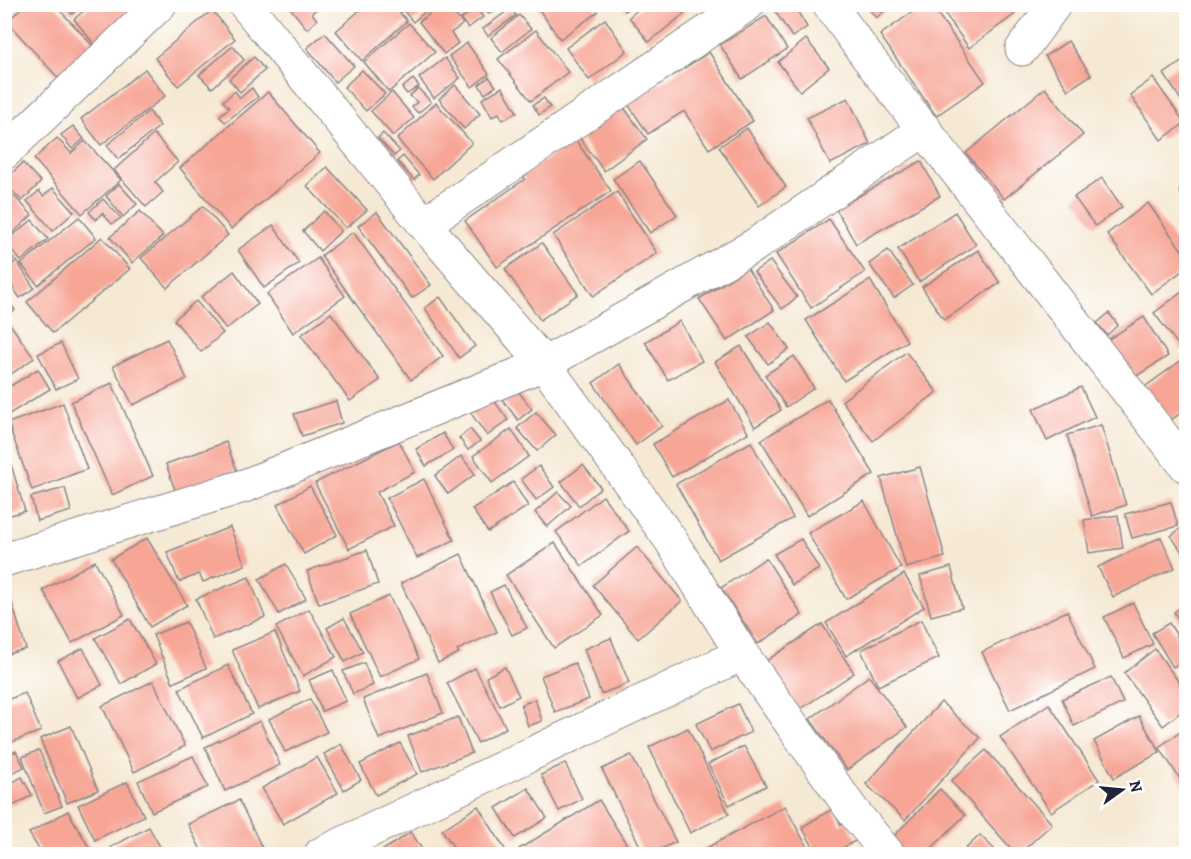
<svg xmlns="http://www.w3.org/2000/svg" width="1191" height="859" font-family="Alegreya,serif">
<rect width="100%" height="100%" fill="#fff"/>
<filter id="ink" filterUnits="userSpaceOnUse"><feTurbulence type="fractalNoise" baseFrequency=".0167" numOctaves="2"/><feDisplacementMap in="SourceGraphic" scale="12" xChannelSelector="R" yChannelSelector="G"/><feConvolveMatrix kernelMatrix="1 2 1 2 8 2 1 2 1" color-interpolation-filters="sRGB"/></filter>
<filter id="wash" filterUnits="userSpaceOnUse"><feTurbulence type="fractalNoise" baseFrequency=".008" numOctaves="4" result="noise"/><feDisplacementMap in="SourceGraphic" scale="24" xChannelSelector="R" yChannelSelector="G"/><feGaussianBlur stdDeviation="1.35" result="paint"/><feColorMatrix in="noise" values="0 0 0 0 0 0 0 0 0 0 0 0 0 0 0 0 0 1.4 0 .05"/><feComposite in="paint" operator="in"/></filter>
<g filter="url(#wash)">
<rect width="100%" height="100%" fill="#f6e9d4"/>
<g id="blocks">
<g fill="#f7a696">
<polygon points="25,4 54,4 95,48 60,80 7,22"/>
<polygon points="64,4 84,4 72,14"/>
<polygon points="92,4 124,4 131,13 94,44 74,19"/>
<polygon points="287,4 322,4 312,13 317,20 307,29"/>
<polygon points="367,4 393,4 407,21 362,61 336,31"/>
<polygon points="398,4 434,4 413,22"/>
<polygon points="457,4 472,4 462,11"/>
<polygon points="482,4 495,4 497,7 489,14"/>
<polygon points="535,4 593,4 598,12 560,39"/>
<polygon points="620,4 632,4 625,11"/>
<polygon points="645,4 679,4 685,13 649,42 629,17"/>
<polygon points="778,4 793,4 807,27 792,37 773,8"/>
<polygon points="865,4 893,4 876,18"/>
<polygon points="924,4 931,4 985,82 936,116 880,35"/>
<polygon points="938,4 1008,4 1015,14 969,48"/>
<polygon points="441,5 447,5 463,24 451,33 458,43 444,54 419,22"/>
<polygon points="476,8 483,17 468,28 461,19"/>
<polygon points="511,8 516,15 488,36 483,29"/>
<polygon points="212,10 235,39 178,86 155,58"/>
<polygon points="519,15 531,29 502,52 491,38"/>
<polygon points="766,16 787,49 742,79 720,45"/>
<polygon points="605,19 627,51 589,80 566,48"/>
<polygon points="409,23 435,52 389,92 364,62"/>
<polygon points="536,30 568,72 531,101 498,59"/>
<polygon points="325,33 354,66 335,82 307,48"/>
<polygon points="806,39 829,68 800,91 778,62"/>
<polygon points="1068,41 1091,75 1068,90 1045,56"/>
<polygon points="467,43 489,74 472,87 449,56"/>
<polygon points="233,46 244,60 212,88 199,75"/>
<polygon points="709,52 753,121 709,149 684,111 648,134 628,104"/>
<polygon points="254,57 265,70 240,92 229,79"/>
<polygon points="445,58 460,78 434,98 419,78"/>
<polygon points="1186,59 1186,108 1164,74"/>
<polygon points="145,69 165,96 101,145 81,119"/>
<polygon points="362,70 385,94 366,111 344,87"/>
<polygon points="489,77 496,86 485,94 479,85"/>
<polygon points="1153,78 1185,123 1161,140 1130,95"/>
<polygon points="413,79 419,86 407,94 402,88"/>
<polygon points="455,85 480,114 464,129 439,99"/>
<polygon points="502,87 517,112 503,120 499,113 492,117 482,99"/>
<polygon points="252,88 258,97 225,122 219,116 229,108 223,101 235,91 240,98"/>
<polygon points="418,88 431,102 418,113 412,107 417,102 410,96"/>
<polygon points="1045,88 1083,135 1004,199 966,153"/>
<polygon points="268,92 320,153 231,229 180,168"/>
<polygon points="392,92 414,118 393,136 371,111"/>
<polygon points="544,98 550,107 539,115 533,105"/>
<polygon points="848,98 870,144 830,164 807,118"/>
<polygon points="436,103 472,143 433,179 397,139"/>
<polygon points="622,105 647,139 604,171 579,137"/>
<polygon points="149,111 160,126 118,159 107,145"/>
<polygon points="4,112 10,119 4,124"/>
<polygon points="73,126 84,139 72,149 61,135"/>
<polygon points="747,128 786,187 759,206 719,147"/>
<polygon points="383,133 400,151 394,156 378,138"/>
<polygon points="154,134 178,162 155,182 163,192 146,207 114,170"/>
<polygon points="57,138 71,153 85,141 121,180 82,214 34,159"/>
<polygon points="575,139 611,191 497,267 465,221 525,179 523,176"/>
<polygon points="403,156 419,175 414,180 397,161"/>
<polygon points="640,161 677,215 650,233 613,179"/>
<polygon points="921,161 940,196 856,244 836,209"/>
<polygon points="23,163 41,182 22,201 4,183 4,180"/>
<polygon points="327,167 367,210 346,228 307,186"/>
<polygon points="1102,178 1122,207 1095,226 1074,197"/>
<polygon points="119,184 137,204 123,217 106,196"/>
<polygon points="1186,186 1186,202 1179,191"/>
<polygon points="53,188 74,212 53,231 27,201 39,191 43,196"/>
<polygon points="617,192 657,253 593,296 553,235"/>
<polygon points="14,196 32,215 12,234 4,225 4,204"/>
<polygon points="103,199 121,218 112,224 102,213 96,220 89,212"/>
<polygon points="1148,203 1186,256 1186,268 1151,294 1107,234"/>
<polygon points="203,206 228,235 167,288 141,258"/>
<polygon points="140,211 163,236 132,263 110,237"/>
<polygon points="324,211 341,231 320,251 303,231"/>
<polygon points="377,212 431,285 412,298 358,226"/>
<polygon points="955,212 976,245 919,282 898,249"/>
<polygon points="79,217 96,238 38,285 21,264"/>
<polygon points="829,219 865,272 811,308 776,254"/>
<polygon points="32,220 48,239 21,261 5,242"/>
<polygon points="273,225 299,263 264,288 238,250"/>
<polygon points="353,232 443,356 411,380 321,256"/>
<polygon points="102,237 130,269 53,333 27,302"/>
<polygon points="542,243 578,294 540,320 505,269"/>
<polygon points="4,246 14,259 4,265"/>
<polygon points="888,250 913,285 894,298 869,264"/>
<polygon points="978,250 1000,283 944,320 922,287"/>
<polygon points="318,258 345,296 293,333 267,294"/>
<polygon points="17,261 34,288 20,298 4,275 4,268"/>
<polygon points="770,261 797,297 782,309 754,272"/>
<polygon points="747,268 774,310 727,341 699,299"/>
<polygon points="234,271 258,304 226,329 201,297"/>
<polygon points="870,280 907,341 844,381 806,320"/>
<polygon points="1186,289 1186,349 1183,351 1154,313"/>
<polygon points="4,295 15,310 5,317 34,358 4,379"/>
<polygon points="440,297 475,346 459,358 425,308"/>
<polygon points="196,301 223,333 201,352 174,320"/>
<polygon points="331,313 380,380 350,401 301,335"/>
<polygon points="1109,313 1118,325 1107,335 1097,323"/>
<polygon points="1144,317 1168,356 1132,379 1107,340"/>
<polygon points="680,321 702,361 668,380 645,342"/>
<polygon points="770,322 789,349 768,364 748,337"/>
<polygon points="167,339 187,379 133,405 113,366"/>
<polygon points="61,343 78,379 56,389 38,354"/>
<polygon points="741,346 781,410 755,427 715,362"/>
<polygon points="906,352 937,392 873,441 842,401"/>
<polygon points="794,356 814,388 786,407 765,375"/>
<polygon points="1186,357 1186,409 1167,423 1142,389"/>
<polygon points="619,364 662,426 636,445 593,383"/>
<polygon points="38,369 50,389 6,416 4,390"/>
<polygon points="112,383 153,476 112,495 71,402"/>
<polygon points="515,387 532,409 518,420 501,398"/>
<polygon points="1081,387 1095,417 1047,441 1033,409"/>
<polygon points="491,396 508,420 487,436 470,412"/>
<polygon points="828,399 874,474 807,516 761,440"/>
<polygon points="729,400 748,433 672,477 653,444"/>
<polygon points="336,401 342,423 302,436 294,414"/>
<polygon points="63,403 87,469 32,490 8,423"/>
<polygon points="536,412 556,435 537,451 517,428"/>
<polygon points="1101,425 1126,505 1092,516 1067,435"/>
<polygon points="1186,425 1186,444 1178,432"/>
<polygon points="470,429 480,441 468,450 459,438"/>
<polygon points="511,429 529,456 492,483 473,456"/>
<polygon points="443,433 453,450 426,466 416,449"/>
<polygon points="4,441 25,511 4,517"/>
<polygon points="399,441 415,472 377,492 394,526 349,549 315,483"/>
<polygon points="226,442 237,471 176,493 166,464"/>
<polygon points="751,442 793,518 718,560 676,484"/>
<polygon points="461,456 475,474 448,494 435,476"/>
<polygon points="583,465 601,488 579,506 561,482"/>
<polygon points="539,466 554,487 536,500 521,479"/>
<polygon points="920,467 945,557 906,568 881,478"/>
<polygon points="424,479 454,540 417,558 387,498"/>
<polygon points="513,482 528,506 488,532 472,509"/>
<polygon points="310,486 337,535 304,554 277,505"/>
<polygon points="65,488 71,511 37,521 31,497"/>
<polygon points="558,492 571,506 547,527 535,512"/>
<polygon points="603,496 629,531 582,566 556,532"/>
<polygon points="864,501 901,568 846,599 808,533"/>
<polygon points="1171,502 1178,526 1132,538 1125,514"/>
<polygon points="1118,515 1123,548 1089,553 1084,520"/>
<polygon points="1186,524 1186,558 1171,536"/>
<polygon points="230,527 245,565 203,582 199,574 179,582 167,552"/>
<polygon points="1161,537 1175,568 1113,597 1098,567"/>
<polygon points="147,538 187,605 150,627 111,559"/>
<polygon points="801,539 819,569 792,585 774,554"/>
<polygon points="555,543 603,615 554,648 506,575"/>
<polygon points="637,547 682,601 638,639 593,585"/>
<polygon points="367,550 378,584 319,604 307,571"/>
<polygon points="461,554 497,632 457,650 459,653 438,663 401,583"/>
<polygon points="766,558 802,615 758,644 721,588"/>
<polygon points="95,561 124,615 72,643 43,590"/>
<polygon points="286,564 306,599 279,614 259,579"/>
<polygon points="951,567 962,608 931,616 920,576"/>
<polygon points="904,574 924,607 846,656 826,623"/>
<polygon points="249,577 265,617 213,639 196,599"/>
<polygon points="504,585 527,628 512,635 490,592"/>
<polygon points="389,596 419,659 380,677 350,614"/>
<polygon points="11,600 26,649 4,655 4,602"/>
<polygon points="1133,603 1153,644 1124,658 1104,617"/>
<polygon points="1186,604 1186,633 1174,612"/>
<polygon points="309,609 336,657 303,676 276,627"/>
<polygon points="1067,611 1095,669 1010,710 982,652"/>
<polygon points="344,618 363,652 345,662 327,628"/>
<polygon points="130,619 156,664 121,684 95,638"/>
<polygon points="921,620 939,658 878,686 861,650"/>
<polygon points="186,622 206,668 173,683 153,635"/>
<polygon points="1169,623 1186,650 1186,659 1173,667 1152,633"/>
<polygon points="822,624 854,673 796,712 763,663"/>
<polygon points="275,632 300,691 258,709 232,650"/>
<polygon points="611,638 629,683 601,694 584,649"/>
<polygon points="83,648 102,685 77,698 58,661"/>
<polygon points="1155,649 1186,692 1186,708 1163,726 1124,673"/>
<polygon points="364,663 373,685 353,694 343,671"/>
<polygon points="575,663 589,699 555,712 541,676"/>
<polygon points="228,665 252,714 203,738 179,689"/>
<polygon points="505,667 519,696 500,706 486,677"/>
<polygon points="475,668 506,728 478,743 447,683"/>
<polygon points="333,670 346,701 322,711 309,680"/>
<polygon points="427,673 443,713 379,739 363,699"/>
<polygon points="869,676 907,727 847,770 810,719"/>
<polygon points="1111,677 1123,703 1074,726 1062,699"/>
<polygon points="153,681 185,746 134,772 102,706"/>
<polygon points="25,693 41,731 4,745 4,701"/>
<polygon points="310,699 327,732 285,752 269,719"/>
<polygon points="535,699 542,721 528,726 521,705"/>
<polygon points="941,702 980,738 905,820 866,784"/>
<polygon points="738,704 751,732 710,752 696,724"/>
<polygon points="1049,704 1099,780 1051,812 1000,737"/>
<polygon points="1139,716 1160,752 1114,778 1094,741"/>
<polygon points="458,717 472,753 422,772 408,736"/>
<polygon points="260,721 280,765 225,791 205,747"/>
<polygon points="71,726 98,790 67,803 40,739"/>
<polygon points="688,728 729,814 690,833 649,747"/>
<polygon points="1186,728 1186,788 1159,747"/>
<polygon points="400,743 417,774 376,795 360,764"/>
<polygon points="341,744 361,780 344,790 324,754"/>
<polygon points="744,746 766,786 729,805 708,764"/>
<polygon points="39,750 62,806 44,813 22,757"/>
<polygon points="986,750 1052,824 1019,854 1016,854 951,781"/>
<polygon points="16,751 24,767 4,777 4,757"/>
<polygon points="631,755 676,842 650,854 644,854 602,769"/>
<polygon points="193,756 208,787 152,812 138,781"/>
<polygon points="317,757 338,793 283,824 262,788"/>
<polygon points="565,763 582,799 559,811 541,775"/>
<polygon points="22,777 32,795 13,806 4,791 4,787"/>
<polygon points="127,782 144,816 95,840 78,805"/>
<polygon points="528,788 547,818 515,838 496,808"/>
<polygon points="940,789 965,815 926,854 900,854 887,843"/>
<polygon points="239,800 265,854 203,854 188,824"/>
<polygon points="599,800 629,848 619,854 523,854 519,849"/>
<polygon points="478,806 508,854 458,854 442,830"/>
<polygon points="785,806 807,847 793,854 695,854"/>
<polygon points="832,809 841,825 846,821 857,840 832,854 817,854 802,827"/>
<polygon points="68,811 90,849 79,854 42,854 29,833"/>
<polygon points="149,827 164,854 115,854 111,847"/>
<polygon points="411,832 425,854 377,854"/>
<polygon points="980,835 999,854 960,854"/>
</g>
</g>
</g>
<g filter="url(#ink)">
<use href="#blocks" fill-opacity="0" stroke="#8c8688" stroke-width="1.5"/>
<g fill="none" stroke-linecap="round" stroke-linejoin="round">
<g stroke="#8c8688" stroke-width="35">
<g id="minor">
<polyline points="245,4 424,224 544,364 670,539 742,654 852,810 888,854"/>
<polyline points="829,4 866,55 1186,466"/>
<polyline points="1022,49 1055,4"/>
<polyline points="4,153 160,4"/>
<polyline points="424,224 748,4"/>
<polyline points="4,560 247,485 544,364 755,245 925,129"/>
<polyline points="321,854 742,654"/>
</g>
</g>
<use href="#minor" stroke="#fff" stroke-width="33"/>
</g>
</g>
<rect width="1191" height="859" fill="none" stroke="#fff" stroke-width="24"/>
<g transform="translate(1122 790) rotate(75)" stroke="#ffffff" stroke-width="4.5" paint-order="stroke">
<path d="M0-4.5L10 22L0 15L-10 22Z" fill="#22223b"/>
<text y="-9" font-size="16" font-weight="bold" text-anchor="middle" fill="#22223b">N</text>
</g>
</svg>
